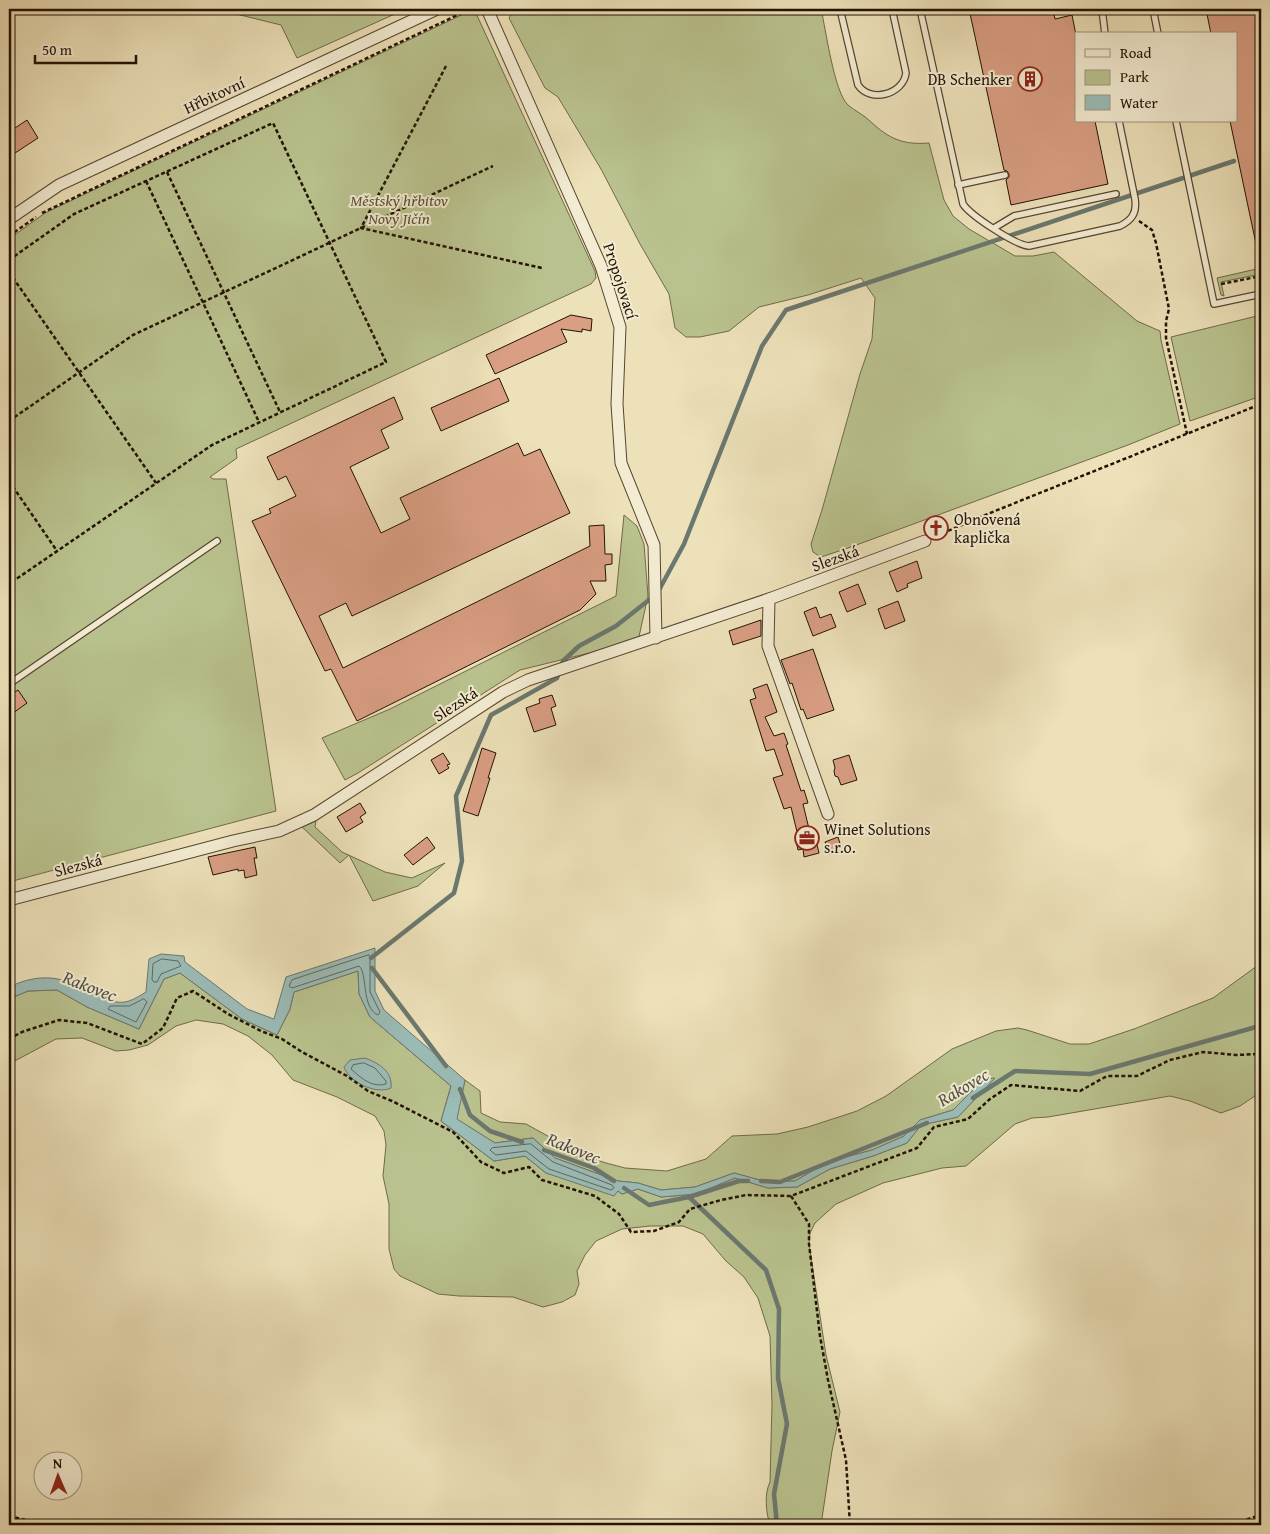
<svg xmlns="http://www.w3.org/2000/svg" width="1270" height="1534" font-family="'Gentium Book Plus',serif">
<rect width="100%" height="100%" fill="#ede1b9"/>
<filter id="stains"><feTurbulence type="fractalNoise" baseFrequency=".004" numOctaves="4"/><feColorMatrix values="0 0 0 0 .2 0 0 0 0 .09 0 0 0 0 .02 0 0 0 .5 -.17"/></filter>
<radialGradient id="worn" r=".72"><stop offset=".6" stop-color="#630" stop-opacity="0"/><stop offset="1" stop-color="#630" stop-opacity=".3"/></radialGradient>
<g fill="#b9c28e" stroke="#6e6a49">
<polygon points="235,9 406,9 297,58 281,25 236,14"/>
<polygon points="474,9 595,271 596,278 591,284 236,449 237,458 210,477 213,479 226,479 276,811 9,882 9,239 45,213"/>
<path d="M 514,9 L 577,9 L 579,10 L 589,9 L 821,9 C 826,30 834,92 848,105 C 855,111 864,115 870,121 C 889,139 903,145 929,143 L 944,200 L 953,216 L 969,229 L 1015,256 L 1033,256 L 1054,252 L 1137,321 L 1160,331 L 1161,340 L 1180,424 L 1128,445 L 851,547 L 821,557 L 813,552 L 811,544 L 822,510 L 860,374 L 872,339 L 875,298 L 861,278 L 808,295 L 759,307 L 729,331 L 700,337 L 686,337 L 675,328 L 669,294 L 640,244 L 601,169 L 558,97 L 545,88 L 509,18 Z"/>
<polygon points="1261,268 1261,274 1221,282 1224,296 1221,295 1217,278"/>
<polygon points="1261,315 1261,396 1190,421 1171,337"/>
<polygon points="624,515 637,526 644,544 648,596 638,641 520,670 358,773 345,780 322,738 390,709 616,596"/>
<polygon points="316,821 315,827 342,852 385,872 412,878 445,863 418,886 373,901 349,855 340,863 302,827"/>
<path d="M 1261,963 L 1261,1078 L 1256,1087 L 1255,1096 L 1240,1106 L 1221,1113 L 1190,1101 L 1170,1096 L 1048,1117 L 1032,1118 L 1015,1124 L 966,1166 L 942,1168 L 883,1183 L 836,1204 L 815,1223 L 810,1233 L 809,1244 L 826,1355 L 840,1412 L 832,1451 L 821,1525 L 770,1525 C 766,1513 764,1494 770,1482 L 772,1404 L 770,1336 L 758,1298 L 744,1277 L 726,1261 L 703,1234 L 683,1226 L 650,1226 L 622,1229 L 596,1241 L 585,1255 L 577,1271 L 579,1284 L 575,1295 L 562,1302 L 543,1307 L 513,1297 L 459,1296 L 438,1294 L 400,1276 L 394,1269 L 389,1249 L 389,1204 L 383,1176 L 386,1145 L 384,1131 L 375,1116 L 337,1097 L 293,1080 L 272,1055 L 248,1036 L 223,1024 L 196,1020 L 176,1026 L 148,1045 L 129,1050 L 116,1051 L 82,1038 L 56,1039 L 9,1064 L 9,999 L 28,991 L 57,990 L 87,1007 L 139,1029 L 164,979 L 180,973 L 242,1019 L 277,1035 L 290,1009 L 294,992 L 358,971 L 359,994 L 370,1017 L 451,1086 L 441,1121 L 494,1161 L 525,1156 L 546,1173 L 618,1191 L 622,1194 L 638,1189 L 661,1197 L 696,1194 L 735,1178 L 768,1188 L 797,1187 L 830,1169 L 873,1156 L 907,1143 L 921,1125 L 958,1117 L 994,1079 L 984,1079 L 953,1110 L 920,1120 L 904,1136 L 872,1150 L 828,1162 L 795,1181 L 767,1182 L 734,1173 L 695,1187 L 661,1190 L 638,1183 L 618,1181 L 555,1158 L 533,1138 L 495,1143 L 456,1119 L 465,1080 L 480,1091 L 481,1113 L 500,1122 L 526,1124 L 584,1156 L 606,1163 L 625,1168 L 667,1171 L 706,1159 L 732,1136 L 777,1134 L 808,1127 L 857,1111 L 886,1096 L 952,1049 L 996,1031 L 1018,1028 L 1027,1030 L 1070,1044 L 1089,1044 L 1134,1029 L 1213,998 Z"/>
</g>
<g fill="#9bbcb7" stroke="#6b786f">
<path d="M 375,948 L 375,991 L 384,1010 L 465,1080 L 457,1119 L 495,1143 L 533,1138 L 555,1158 L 618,1181 L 638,1183 L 661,1190 L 695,1187 L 734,1173 L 767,1182 L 795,1181 L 828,1162 L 872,1150 L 904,1136 L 920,1120 L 953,1110 L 984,1079 L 995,1078 L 958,1117 L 921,1125 L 907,1143 L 873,1156 L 830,1169 L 797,1187 L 768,1188 L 735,1178 L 696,1194 L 661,1197 L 638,1189 L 622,1194 L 618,1191 L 614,1196 L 546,1173 L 525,1156 L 494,1161 L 441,1121 L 451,1086 L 370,1017 L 359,994 L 358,971 L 294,992 L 290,1009 L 277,1035 L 242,1019 L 180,973 L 164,979 L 139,1029 L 87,1007 L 57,990 L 28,991 L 9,999 L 9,987 C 37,974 58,975 86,989 C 100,995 113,1006 129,1001 C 135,999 141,995 146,992 L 149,959 L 161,954 L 184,956 L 185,962 L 247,1009 L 274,1019 L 286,977 Z"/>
<path d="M 365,1058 C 378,1063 393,1071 391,1088 C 376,1095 349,1082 344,1067 L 350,1060 Z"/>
</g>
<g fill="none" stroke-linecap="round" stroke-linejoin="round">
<g stroke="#5f675e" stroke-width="1">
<path d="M 369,955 L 370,958 L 370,992 L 380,1012 L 378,1015 C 361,1008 368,973 359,966 L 292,988 L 289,986 L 292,980 Z"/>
<polygon points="162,959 178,961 181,966 161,974 157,982 154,982 152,980 153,964"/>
<polygon points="144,999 147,1002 136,1022 108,1009 110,1006 129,1006"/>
<path d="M 364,1063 L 375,1068 L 386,1081 L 386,1084 C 372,1088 361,1078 351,1069 L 353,1065 Z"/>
<polygon points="531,1144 553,1162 612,1185 614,1188 611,1190 549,1169 526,1151 496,1155 490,1150 492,1148"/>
</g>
<g stroke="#6b786f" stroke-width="4.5">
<polyline points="659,590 684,544 762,346 786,310 1234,161"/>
<polyline points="371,958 454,893 462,861 456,796 491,715 557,678 563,661 579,646 616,626 654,596"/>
<polyline points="372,968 446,1066"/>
<polyline points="460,1089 470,1115 490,1131 522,1142"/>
<polyline points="973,1098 1015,1071 1090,1074 1256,1027 1261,1024"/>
<polyline points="544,1150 594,1168 614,1181"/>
<polyline points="761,1181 780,1182 927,1123"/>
<polyline points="624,1188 649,1205 689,1197 739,1181 748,1181"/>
<polyline points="689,1197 766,1270 779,1309 778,1378 787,1424 774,1494 777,1525"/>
</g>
</g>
<g fill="#d99e83" stroke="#231204">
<polygon points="969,9 1053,9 1055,19 1072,15 1076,35 1076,121 1095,121 1108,184 1011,205 1006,180 1009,177 1009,174 1007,171 1004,170"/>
<polygon points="1206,9 1261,9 1261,244 1256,244 1230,121 1236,121 1236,34 1211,34"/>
<polygon points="27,120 38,138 9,157 9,132"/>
<polygon points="571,315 592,319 591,331 582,329 582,332 561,329 567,342 495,374 486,355"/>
<polygon points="499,378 509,401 441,431 431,408"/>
<polygon points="394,397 403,419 381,430 389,448 350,467 381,533 410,519 400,498 518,443 524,456 540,449 570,513 352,616 346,603 319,616 343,668 590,546 589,526 604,525 605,554 612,554 612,564 605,565 606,581 590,581 596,594 580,610 357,721 331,669 325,671 252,521 271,513 269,509 296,496 286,476 278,480 267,457"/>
<polygon points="917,561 922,578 907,584 908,587 897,592 889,572"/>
<polygon points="858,584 866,604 847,612 839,592"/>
<polygon points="898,601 905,621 885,629 878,609"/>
<polygon points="816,607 820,618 831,614 836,627 813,636 804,612"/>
<polygon points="761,620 761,636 733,645 729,631"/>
<polygon points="813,649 834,710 807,719 803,709 801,710 792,683 790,684 781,660"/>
<polygon points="767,684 777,712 765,717 774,736 784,733 788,744 786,745 801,791 804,790 808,803 803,804 810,833 814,832 819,853 804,857 803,849 798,850 795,837 798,836 791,807 784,809 773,778 783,775 774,749 766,751 750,700 756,698 753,689"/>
<polygon points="18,690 27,703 9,716 9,696"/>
<polygon points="552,695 556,706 551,708 556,725 534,732 526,708 540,703 539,699"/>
<polygon points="482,748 496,753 488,778 490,778 478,816 463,811"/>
<polygon points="443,753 450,764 447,765 449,768 439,774 431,760"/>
<polygon points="849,755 857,780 841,785 838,777 835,776 834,771 835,768 833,760"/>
<polygon points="360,803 366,813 360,817 363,822 346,832 337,817"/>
<polygon points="427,837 435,848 413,865 404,855"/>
<polygon points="838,837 842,850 829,854 825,842"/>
<polygon points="255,847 257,858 254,858 257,875 245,878 244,870 238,871 238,869 213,875 208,857"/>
</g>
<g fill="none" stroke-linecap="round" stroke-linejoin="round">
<g stroke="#564631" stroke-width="8">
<g id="service">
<path d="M 840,9 L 858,85 C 870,103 903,95 906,73 L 892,9"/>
<path d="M 920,9 L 963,204 C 970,215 1015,245 1029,246 L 1120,226 C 1132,220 1137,213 1135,199 L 1119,121"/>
<polyline points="1102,9 1105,34"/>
<polyline points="1153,9 1158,34"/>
<polyline points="1176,121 1214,304 1261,294"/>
<polyline points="958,185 1005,175"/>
<polyline points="994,228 1014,216 1116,194"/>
<polyline points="9,684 217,541"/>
</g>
</g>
<g stroke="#564631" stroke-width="13">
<g id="minor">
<polyline points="487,9 601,266 620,327 617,404 621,463 654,545 656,638"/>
<polyline points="9,219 59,185 437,9"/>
<polyline points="769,599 768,646 828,814"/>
<polyline points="9,900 233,841 279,831 314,815 503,692 528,680 769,599 925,541"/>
</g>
</g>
<g stroke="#231204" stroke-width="2.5" stroke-dasharray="4 2.5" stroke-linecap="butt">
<polyline points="446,66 361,228 542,268"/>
<polyline points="167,172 280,412"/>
<polyline points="146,181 259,422"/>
<polyline points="42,213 470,9"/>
<polyline points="1139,221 1152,230 1156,243 1169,309 1166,321 1166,338 1187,434"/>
<polyline points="9,236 36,217"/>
<polyline points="9,260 74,214 273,123 386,362 212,445 9,584"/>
<polyline points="9,272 156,483"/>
<polyline points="1221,284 1261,276"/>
<polyline points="9,421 133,335 493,166"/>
<polyline points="9,481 57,551"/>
<polyline points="936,536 995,511 1261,404"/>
<polyline points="9,1039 22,1032 59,1020 87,1023 142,1044 163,1028 177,998 193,991 228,1014 261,1031 282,1039 302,1052 347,1076 368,1091 392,1101 453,1132 481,1162 504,1173 529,1167 542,1180 595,1196 619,1214 631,1232 654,1231 679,1222 690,1209 721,1200 746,1195 791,1196 917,1148 934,1127 968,1119 990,1099 1011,1085 1080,1091 1107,1076 1137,1076 1170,1060 1203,1052 1236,1055 1259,1054 1261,1051"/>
<polyline points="791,1196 809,1224 809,1244 820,1336 828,1380 846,1460 850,1525"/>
<polyline points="9,1516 47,1525"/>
<polyline points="1228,1525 1261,1515"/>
</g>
<use href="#service" stroke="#f3ecd2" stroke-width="5.5"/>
<use href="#minor" stroke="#f3ecd2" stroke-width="11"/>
</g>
<defs>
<g id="building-ring" transform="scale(1.25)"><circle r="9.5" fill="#f3ecd2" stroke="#8f2418" stroke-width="1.5"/><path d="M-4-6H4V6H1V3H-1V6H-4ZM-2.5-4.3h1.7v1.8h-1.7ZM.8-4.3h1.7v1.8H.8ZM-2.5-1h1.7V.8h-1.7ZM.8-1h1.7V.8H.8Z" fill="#8f2418"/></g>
<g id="church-ring" transform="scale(1.25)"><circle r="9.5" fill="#f3ecd2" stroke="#8f2418" stroke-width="1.5"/><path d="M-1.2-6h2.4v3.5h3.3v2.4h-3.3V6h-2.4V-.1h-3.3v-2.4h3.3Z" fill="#8f2418"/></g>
<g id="office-ring" transform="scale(1.25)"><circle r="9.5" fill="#f3ecd2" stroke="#8f2418" stroke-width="1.5"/><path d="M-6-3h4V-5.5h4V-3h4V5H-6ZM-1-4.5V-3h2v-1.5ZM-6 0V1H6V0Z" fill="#8f2418"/></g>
</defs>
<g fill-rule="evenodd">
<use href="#building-ring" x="1030" y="79"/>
<use href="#church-ring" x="936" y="528"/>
<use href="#office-ring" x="807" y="838"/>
</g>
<g text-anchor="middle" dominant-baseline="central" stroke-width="4" stroke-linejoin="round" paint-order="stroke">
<g font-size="16" fill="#231204" stroke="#f3ecd2" text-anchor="start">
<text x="1012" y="79" text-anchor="end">DB Schenker</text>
<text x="954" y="519">Obnovená<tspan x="954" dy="18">kaplička</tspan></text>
<text x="824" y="829">Winet Solutions<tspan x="824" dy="18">s.r.o.</tspan></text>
</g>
<g font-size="16" fill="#231204" stroke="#f3ecd2">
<text transform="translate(214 95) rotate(-25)">Hřbitovní</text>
<text transform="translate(621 281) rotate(72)">Propojovací</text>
<text transform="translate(835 558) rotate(-20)">Slezská</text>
<text transform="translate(455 704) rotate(-33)">Slezská</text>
<text transform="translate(78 865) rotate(-15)">Slezská</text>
</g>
<g font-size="16" font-style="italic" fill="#585034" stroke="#f3ecd2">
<text x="399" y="200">Městský hřbitov<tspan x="399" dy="18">Nový Jičín</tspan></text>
</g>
<g font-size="18" font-style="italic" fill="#4d4e43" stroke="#f3ecd2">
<text transform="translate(90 986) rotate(21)">Rakovec</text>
<text transform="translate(963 1087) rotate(-31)">Rakovec</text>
<text transform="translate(574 1148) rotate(22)">Rakovec</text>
</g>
</g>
<rect width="1270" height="1534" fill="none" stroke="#ede1b9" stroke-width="30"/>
<rect x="10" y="10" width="1250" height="1514" fill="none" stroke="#231204" stroke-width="2.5"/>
<rect x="15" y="15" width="1240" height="1504" fill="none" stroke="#231204"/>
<rect x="1075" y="32" width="162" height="90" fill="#f3ecd2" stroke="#a09580"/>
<rect x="1085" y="49" width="25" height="8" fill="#f3ecd2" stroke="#a09580"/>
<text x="1120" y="58" font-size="15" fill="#231204">Road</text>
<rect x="1085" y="70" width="25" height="15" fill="#b9c28e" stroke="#a09580"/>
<text x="1120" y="82" font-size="15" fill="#231204">Park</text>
<rect x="1085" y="95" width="25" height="15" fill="#9bbcb7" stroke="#a09580"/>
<text x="1120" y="108" font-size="15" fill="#231204">Water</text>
<g transform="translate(58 1476) rotate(358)"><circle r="24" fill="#f3ecd2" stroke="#a09580"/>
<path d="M0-4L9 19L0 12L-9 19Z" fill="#8f2418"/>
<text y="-8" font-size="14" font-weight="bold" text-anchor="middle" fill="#231204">N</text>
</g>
<path d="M35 55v8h101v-8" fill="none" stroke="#231204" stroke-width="2.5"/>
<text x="42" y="55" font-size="15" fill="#231204" stroke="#f3ecd2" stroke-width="4" paint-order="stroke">50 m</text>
<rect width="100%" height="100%" filter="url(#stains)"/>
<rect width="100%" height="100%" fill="url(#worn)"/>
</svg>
